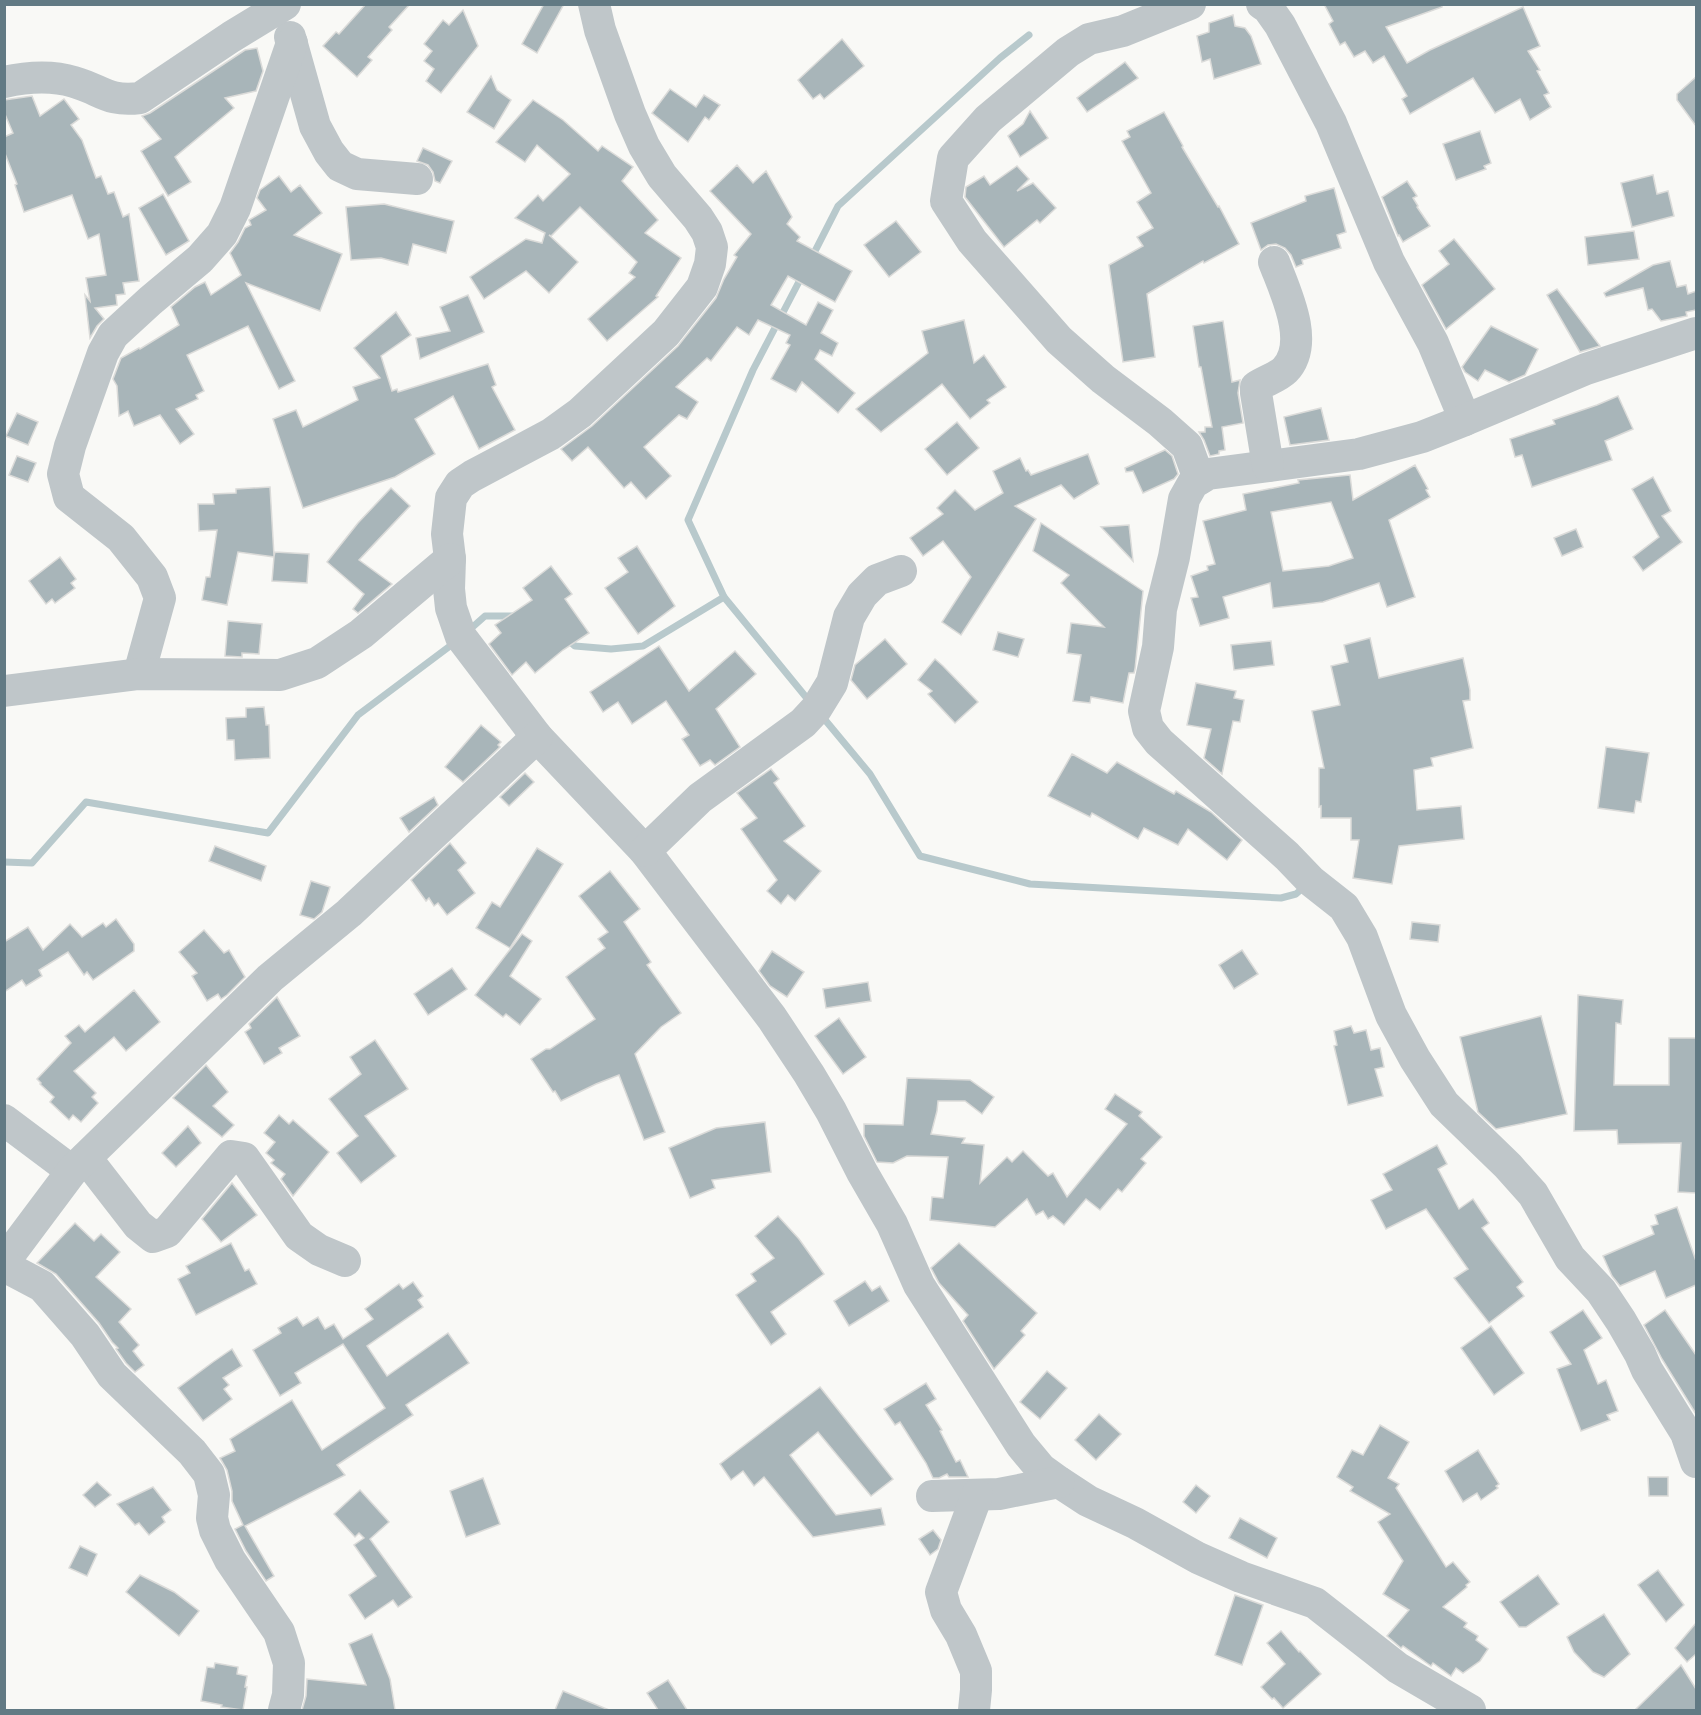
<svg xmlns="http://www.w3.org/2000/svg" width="1701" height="1715" font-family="Jost,sans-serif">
<rect width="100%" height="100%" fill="#f9f9f6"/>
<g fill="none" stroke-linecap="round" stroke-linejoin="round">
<g stroke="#b8c9cc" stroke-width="7">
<polyline points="811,259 838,206 1000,58 1029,35"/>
<polyline points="803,274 753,370 688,520 724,597 810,702"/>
<polyline points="467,632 485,616 516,616"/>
<polyline points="567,639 575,646 611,649 643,646 724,597"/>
<polyline points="821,715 870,774 920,856 1030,884 1281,898 1296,894 1305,886"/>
<polyline points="4,862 32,863 86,802 268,833 358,715 454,643"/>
</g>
</g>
<g fill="#a8b5b9" stroke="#dbdbd9" stroke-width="1.5" fill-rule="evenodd">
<polygon points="366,4 410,4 389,27 392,30 368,57 372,60 357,77 323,46 336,32 339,34"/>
<polygon points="544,4 564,4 537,53 522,44"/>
<polygon points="1324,4 1442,4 1442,7 1386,27 1407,63 1430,50 1523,7 1540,46 1528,51 1540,70 1537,71 1549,93 1544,95 1551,107 1530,120 1520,99 1495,113 1473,78 1410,114 1402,99 1407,96 1384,56 1373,63 1365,51 1354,57 1345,42 1340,45 1329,24 1333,21"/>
<polygon points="463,10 478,46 441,93 426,81 434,69 424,61 432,51 424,44 443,20 449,25"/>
<polygon points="1233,15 1235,26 1245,28 1251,36 1261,64 1214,79 1210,59 1202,62 1197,36 1209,32 1209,23"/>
<polygon points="842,39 864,66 824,99 820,94 813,99 798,80"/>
<polygon points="257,48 263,71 256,91 225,98 234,108 175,157 191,182 168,196 141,151 161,139 142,116 150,113 245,50"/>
<polygon points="1125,62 1138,78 1087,112 1077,98"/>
<polygon points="491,76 497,90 511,100 494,129 467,112"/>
<polygon points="1696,77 1696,126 1677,100 1677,94"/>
<polygon points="670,89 696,107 704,95 720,105 709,120 705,117 688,142 652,113"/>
<polygon points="32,96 40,116 64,99 79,119 71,125 82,140 96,178 101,176 108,194 114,192 123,217 129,214 139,281 123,283 125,294 116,295 117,305 95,308 104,319 97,326 90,338 85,295 90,301 86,278 106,275 99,234 88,239 72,195 24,212 15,185 17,184 4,151 4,137 13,133 4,112 4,100"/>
<polygon points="533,100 563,120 598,151 602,146 633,167 622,181 658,220 645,233 681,258 656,296 658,297 607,341 588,319 635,277 629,273 637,262 580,207 551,236 549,235 578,262 549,293 526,271 484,299 470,277 526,239 542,243 545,233 515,218 538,195 543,201 570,174 537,145 525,162 496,142"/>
<polygon points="1030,111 1048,138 1020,157 1008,136 1023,124"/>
<polygon points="1164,112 1183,146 1182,147 1218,207 1219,206 1239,244 1204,263 1203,261 1147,294 1155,357 1123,362 1109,265 1143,246 1137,237 1153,228 1137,202 1151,193 1122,141 1130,137 1127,131"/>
<polygon points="1480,131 1491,163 1484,166 1486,169 1456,180 1443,144"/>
<polygon points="423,148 452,161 440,183 435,181 433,172 428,165 417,161"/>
<polygon points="737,165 753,183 766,171 792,217 787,224 800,237 797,241 852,271 835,302 788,276 771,305 806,325 818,302 833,310 821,333 838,343 832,356 820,350 815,359 855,393 838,413 802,382 796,392 771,379 790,345 786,343 790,335 758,320 749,335 737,327 711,361 707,358 676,387 698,402 687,419 679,415 644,447 671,476 646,499 631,482 624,488 588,447 572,461 561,449 592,426 678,346 716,298 724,279 737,257 734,255 751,234 710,191"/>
<polygon points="1017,166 1029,179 1017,191 1033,183 1056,208 1040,223 1037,220 1004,247 965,197 966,187 984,176 990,185"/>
<polygon points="1653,175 1657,194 1668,191 1674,216 1632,227 1621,183"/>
<polygon points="279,176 291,192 300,185 322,213 294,235 342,254 320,311 246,283 295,381 279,389 248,326 187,355 204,391 196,395 198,399 176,409 194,434 180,444 160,415 134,426 128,411 119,416 117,386 113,379 121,358 139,348 140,349 179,325 171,307 195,287 205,282 211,295 241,275 230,253 238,242 245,228 251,225 249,220 266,210 257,198 260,190"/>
<polygon points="1407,181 1417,196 1413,198 1418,206 1417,207 1430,226 1403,242 1399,235 1398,236 1382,197"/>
<polygon points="1334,188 1346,232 1337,235 1341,248 1302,260 1303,264 1296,267 1291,255 1285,248 1276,244 1268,245 1261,250 1251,223 1306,201 1305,196"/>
<polygon points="163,194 189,241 166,255 139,208"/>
<polygon points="384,204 454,221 446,253 413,244 408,265 381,258 351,260 346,207"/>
<polygon points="896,221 921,252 889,277 864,245"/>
<polygon points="1634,231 1639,259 1588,265 1585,237"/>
<polygon points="1454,239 1495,289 1446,329 1422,285 1449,264 1439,251"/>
<polygon points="1670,261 1677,287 1686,285 1688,294 1696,291 1696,310 1686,312 1687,316 1661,321 1652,309 1648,310 1643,288 1606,297 1604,293 1653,265"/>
<polygon points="1557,289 1600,346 1580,352 1547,295"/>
<polygon points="468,295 484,332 420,359 416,338 450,331 440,307"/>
<polygon points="396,312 411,335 381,356 392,391 397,389 398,392 488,364 496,385 492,387 515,430 479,449 453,396 415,419 435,454 395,477 303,508 273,419 296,410 303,427 358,400 353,387 380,378 354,348"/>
<polygon points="964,320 974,363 984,355 1006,387 987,400 990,403 970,419 942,384 881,432 856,409 928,353 922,331"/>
<polygon points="1223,321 1232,382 1240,380 1238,393 1243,423 1222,427 1225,450 1219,451 1219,454 1210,456 1204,440 1199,432 1205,432 1205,427 1212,427 1201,367 1199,367 1193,326"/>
<polygon points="1491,326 1538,349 1525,375 1509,382 1485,370 1478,381 1465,372 1462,367"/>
<polygon points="1618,396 1633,429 1605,441 1612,460 1532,487 1522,455 1515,457 1510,439 1555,424 1553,420 1597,405"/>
<polygon points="1321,408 1329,440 1290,445 1284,417"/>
<polygon points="17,413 38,422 28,445 6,436"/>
<polygon points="957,422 979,448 947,475 925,449"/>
<polygon points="1165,450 1172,456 1178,474 1174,479 1143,493 1133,471 1126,472 1125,468"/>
<polygon points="1088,454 1099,484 1074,499 1061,485 1015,506 1036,519 961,635 942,622 971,577 943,541 923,556 910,538 943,514 937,508 955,490 975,510 1003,493 993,471 1020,458 1026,471 1028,470 1031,475"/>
<polygon points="17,456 36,463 28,482 9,475"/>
<path d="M 1415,465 L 1428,489 L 1426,490 L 1430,497 L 1389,520 L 1415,597 L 1387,607 L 1379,583 L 1323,602 L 1273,608 L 1270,583 L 1223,597 L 1229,618 L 1200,626 L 1191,598 L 1198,597 L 1191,576 L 1208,570 L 1207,566 L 1215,564 L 1203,521 L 1246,510 L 1243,494 L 1299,483 L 1298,480 L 1350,475 L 1353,500 ZM 1331,502 L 1353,558 L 1329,566 L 1283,571 L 1271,512 Z"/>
<polygon points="1653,477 1671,511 1662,516 1682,542 1643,571 1633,557 1659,537 1632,489"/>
<polygon points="270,487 274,556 275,552 309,554 307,583 272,581 274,557 238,552 227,605 202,600 206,577 210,577 217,530 199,531 198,504 214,504 213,494 236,493 236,489"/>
<polygon points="391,488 410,506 359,560 392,584 358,613 353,609 364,594 327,562 358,523"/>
<polygon points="1041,523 1143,591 1135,669 1134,673 1129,673 1123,703 1091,697 1090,703 1073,701 1081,655 1067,653 1071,623 1104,627 1061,583 1069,575 1033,551"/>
<polygon points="1129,525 1133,561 1101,527"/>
<polygon points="1576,529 1583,547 1562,556 1554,538"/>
<polygon points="637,546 675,606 638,634 605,588 628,572 618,558"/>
<polygon points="60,557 76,579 71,583 75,588 55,603 52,599 46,604 29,581"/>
<polygon points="551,566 572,594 565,599 589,633 563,650 535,673 526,662 512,675 489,644 501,633 495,625 532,600 523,588"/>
<polygon points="228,621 262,624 259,654 242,653 242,657 225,656"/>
<polygon points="998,632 1024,639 1018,657 993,650"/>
<polygon points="1370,638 1379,678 1463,658 1470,690 1470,700 1463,701 1473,748 1431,758 1433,766 1414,770 1417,810 1461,806 1464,839 1399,846 1392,884 1353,878 1359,840 1351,840 1351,818 1321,818 1321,806 1319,807 1319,768 1324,768 1312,711 1340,705 1331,666 1348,662 1344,645"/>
<polygon points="885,639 907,664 867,699 851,680 855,665"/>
<polygon points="1271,641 1274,665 1234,670 1231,645"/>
<polygon points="659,646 689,691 735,651 756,674 716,709 740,747 715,765 710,760 700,766 682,739 689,735 666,701 632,724 618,702 603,712 590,692"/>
<polygon points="935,659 943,666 978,702 955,723 928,694 932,691 918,680"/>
<polygon points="1196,683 1236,691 1234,698 1244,700 1240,722 1233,721 1222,774 1204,758 1211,729 1187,725"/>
<polygon points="264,707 266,725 269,725 270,758 235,760 234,740 227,740 226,718 246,717 246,708"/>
<polygon points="481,725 501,742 498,745 500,747 463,782 445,767"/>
<polygon points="1606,747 1649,753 1641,802 1636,801 1634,813 1598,808"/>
<polygon points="1072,754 1107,773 1117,762 1174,794 1176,791 1211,812 1242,840 1227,860 1188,829 1178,845 1144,828 1138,839 1092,813 1090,817 1048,796"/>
<polygon points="771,769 779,779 774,783 805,826 784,841 821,871 795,901 788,895 781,904 767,891 777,880 741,829 757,818 737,793"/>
<polygon points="525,773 534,782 509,806 500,797"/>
<polygon points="434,797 438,805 409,832 400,818"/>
<polygon points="450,843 466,863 458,870 475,893 447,915 438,903 434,906 429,898 426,901 411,880"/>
<polygon points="215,846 266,866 261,881 209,861"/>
<polygon points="537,848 563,864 510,948 476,928 492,902 500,907"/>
<polygon points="610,871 640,909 624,922 651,962 647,965 681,1013 661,1027 635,1054 665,1132 644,1140 619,1075 596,1084 561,1101 555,1091 553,1092 531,1059 546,1049 550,1049 595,1019 566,977 605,948 598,939 608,932 579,896"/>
<polygon points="311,881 330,887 322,912 314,919 300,915"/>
<polygon points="116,919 134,944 134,951 93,980 87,972 84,975 68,952 39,970 42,976 26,986 22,980 4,992 4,942 28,927 43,950 70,924 82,937 103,923 106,927"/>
<polygon points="1412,922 1440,925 1438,942 1410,939"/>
<polygon points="204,930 224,953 229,950 245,977 227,995 221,999 218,994 207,1001 192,976 197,973 179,952"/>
<polygon points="522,934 532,941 510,976 541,999 520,1025 506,1014 503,1017 475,995"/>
<polygon points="1242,950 1258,974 1234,989 1219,965"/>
<polygon points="772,951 804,972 787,997 770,986 759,971"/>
<polygon points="452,968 467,989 428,1015 414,994"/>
<polygon points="868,982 871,1001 826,1008 823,989"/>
<polygon points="134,990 160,1022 126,1051 114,1037 74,1071 96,1093 92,1097 98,1103 81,1122 73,1115 69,1120 50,1102 54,1097 40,1084 41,1083 37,1079 71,1043 65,1036 79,1025 85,1032"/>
<polygon points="1578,995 1623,1000 1621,1024 1616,1023 1614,1085 1669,1085 1669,1038 1696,1038 1696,1193 1678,1192 1681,1143 1618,1144 1617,1130 1574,1131"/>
<polygon points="277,997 300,1036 279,1048 282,1053 264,1064 245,1032 251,1028 249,1024"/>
<polygon points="1541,1016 1567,1114 1496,1129 1478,1112 1460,1037"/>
<polygon points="839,1018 866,1057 843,1074 815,1036"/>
<polygon points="1351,1026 1354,1033 1366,1030 1371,1050 1380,1048 1384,1067 1375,1069 1383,1096 1348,1105 1334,1046 1337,1045 1334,1031"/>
<polygon points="375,1040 408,1089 365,1116 396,1156 361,1183 337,1153 358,1136 329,1099 361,1074 350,1057"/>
<polygon points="206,1065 228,1092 213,1106 234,1125 222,1137 173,1098"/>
<polygon points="907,1078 970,1080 994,1097 982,1114 965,1101 938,1101 937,1111 931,1134 965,1138 962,1143 984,1145 980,1183 1007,1157 1012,1162 1023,1151 1048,1176 1053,1173 1067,1197 1127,1124 1105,1109 1115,1094 1142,1112 1139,1116 1162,1137 1141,1159 1146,1163 1122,1192 1118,1189 1100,1210 1086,1199 1064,1225 1053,1216 1048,1219 1043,1211 1036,1215 1027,1199 995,1227 930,1220 932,1197 943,1198 948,1157 907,1156 893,1163 877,1162 864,1136 864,1124 903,1125"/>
<polygon points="279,1115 289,1124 293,1120 329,1152 293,1196 281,1179 285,1174 271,1163 274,1160 266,1153 275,1142 264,1133"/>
<polygon points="765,1122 771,1172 712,1180 715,1188 690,1198 669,1148 716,1128"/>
<polygon points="188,1126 201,1143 176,1167 162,1153"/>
<polygon points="1437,1145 1447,1164 1438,1169 1459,1209 1473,1199 1489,1223 1482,1228 1523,1282 1517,1287 1524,1296 1489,1323 1454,1278 1468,1269 1426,1209 1386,1229 1371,1200 1392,1190 1383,1174"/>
<polygon points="232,1183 257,1215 221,1242 202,1219"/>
<polygon points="1677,1207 1696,1261 1696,1285 1666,1298 1655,1271 1620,1286 1612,1276 1603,1256 1654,1234 1651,1226 1658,1224 1655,1215"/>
<polygon points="778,1216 799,1239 824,1274 771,1312 786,1334 771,1345 736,1295 756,1281 751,1274 774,1258 755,1236"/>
<polygon points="75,1223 94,1241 101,1234 120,1252 96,1277 131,1309 119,1322 139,1345 133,1351 144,1365 135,1372 126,1363 116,1349 118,1348 112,1342 99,1323 56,1274 37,1263"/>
<polygon points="231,1243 245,1271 249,1269 257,1284 196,1315 178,1279 190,1273 186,1266"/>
<polygon points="959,1243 1037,1313 1021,1331 1025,1335 994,1369 963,1321 968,1315 939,1283 931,1268"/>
<polygon points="865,1281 872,1291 880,1286 889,1301 849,1326 834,1301"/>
<polygon points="413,1282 423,1296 418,1300 423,1307 367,1346 387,1376 448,1333 469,1363 406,1405 413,1415 337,1465 345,1475 245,1526 274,1576 266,1581 246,1551 235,1529 243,1525 232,1501 232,1491 227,1470 220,1458 235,1451 230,1439 292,1400 322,1450 385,1408 343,1344 295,1373 301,1383 280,1396 253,1350 281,1333 278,1328 297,1317 303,1326 318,1317 325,1329 334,1324 343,1339 373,1319 365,1309 399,1284 403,1289"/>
<polygon points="1583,1310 1602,1338 1584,1350 1598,1384 1606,1380 1618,1411 1607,1415 1610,1420 1581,1431 1557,1369 1571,1364 1550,1332"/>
<polygon points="1665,1310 1696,1355 1696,1414 1662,1359 1644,1325"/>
<polygon points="1491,1326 1524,1373 1494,1395 1461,1348"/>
<polygon points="232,1349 242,1366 223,1378 229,1385 224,1389 232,1399 203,1421 178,1388 213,1362"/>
<polygon points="1047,1371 1067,1388 1040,1419 1020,1402"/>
<polygon points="926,1383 936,1399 926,1405 942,1430 940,1431 956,1462 960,1460 968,1477 949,1477 947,1474 939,1478 933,1478 926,1463 900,1422 895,1425 884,1409"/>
<polygon points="820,1387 893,1479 871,1496 818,1432 790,1455 836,1515 881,1508 885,1525 813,1537 764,1477 754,1486 743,1471 731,1480 720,1464"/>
<polygon points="1099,1414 1121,1434 1096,1460 1075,1440"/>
<polygon points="1380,1425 1409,1442 1388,1478 1399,1484 1396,1488 1446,1567 1453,1562 1470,1582 1466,1585 1467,1587 1443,1607 1467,1623 1464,1627 1478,1636 1476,1640 1488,1649 1480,1661 1463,1673 1456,1668 1451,1676 1433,1663 1431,1666 1403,1646 1401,1648 1387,1636 1409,1610 1383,1594 1403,1561 1378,1522 1390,1514 1350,1491 1353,1487 1337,1477 1352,1450 1363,1455"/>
<polygon points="1478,1450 1499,1484 1496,1486 1498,1488 1481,1500 1477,1493 1463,1502 1445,1471"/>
<polygon points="1648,1477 1668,1477 1668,1496 1649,1496"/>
<polygon points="483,1478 500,1524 466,1537 450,1491"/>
<polygon points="97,1482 111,1495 95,1507 83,1495"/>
<polygon points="1196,1485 1210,1496 1196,1513 1183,1502"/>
<polygon points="153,1487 171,1510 162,1517 165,1522 149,1535 139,1523 135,1525 117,1504"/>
<polygon points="360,1490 389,1522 370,1539 412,1597 398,1607 393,1600 365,1619 349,1595 376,1576 354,1545 364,1538 359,1533 355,1537 334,1514"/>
<polygon points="1240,1518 1277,1538 1267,1558 1229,1538"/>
<polygon points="933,1530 941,1540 938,1549 930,1555 919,1539"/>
<polygon points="80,1546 97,1554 87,1576 69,1568"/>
<polygon points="1658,1570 1684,1605 1666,1622 1638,1585"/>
<polygon points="140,1575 174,1592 199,1611 179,1636 126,1592"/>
<polygon points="1538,1575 1559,1604 1526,1627 1519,1627 1500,1602"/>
<polygon points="1235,1595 1263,1605 1242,1665 1215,1655"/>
<polygon points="1604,1614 1630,1654 1604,1677 1593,1672 1574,1652 1567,1637"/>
<polygon points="1696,1623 1696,1654 1687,1662 1675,1648"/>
<polygon points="1281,1631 1299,1652 1300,1651 1321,1674 1283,1708 1274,1698 1272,1699 1261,1687 1285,1664 1267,1643"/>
<polygon points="372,1634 390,1679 395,1710 302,1710 306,1696 307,1679 366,1685 349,1644"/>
<polygon points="215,1663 238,1667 237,1674 247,1676 245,1687 247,1687 243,1710 221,1707 222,1705 201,1701 207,1667 214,1668"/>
<polygon points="1681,1665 1696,1689 1696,1710 1635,1710"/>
<polygon points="668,1680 687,1710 658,1710 647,1693"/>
<polygon points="563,1691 609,1710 555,1710"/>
</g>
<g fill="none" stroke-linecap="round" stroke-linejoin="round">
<g stroke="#bfc6c9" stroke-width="32">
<polyline points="594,4 600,30 630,114 644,146 662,176 698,218 707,232 712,247 710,264 702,287 666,333 580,413 551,434 472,476 460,484 451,498 447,534 450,559 449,589 451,608 461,637 537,737 645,851 772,1018 809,1074 831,1111 862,1172 892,1224 919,1285 1021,1445 1041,1469 1059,1482 1088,1501 1135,1523 1198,1558 1241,1577 1315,1603 1398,1668 1470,1710"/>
<polyline points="1190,4 1123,31 1089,39 1068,52 988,119 953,158 946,201 972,241 1059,340 1103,379 1160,422 1187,446 1199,479"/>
<polyline points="1262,4 1268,8 1280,25 1331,123 1389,262 1433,343 1465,420"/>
<polyline points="290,37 315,126 329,152 340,166 357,174 417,179"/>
<path d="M 4,82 C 27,77 51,75 74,82 C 102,90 107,102 140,98 L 231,37 L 285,4"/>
<polyline points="1696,333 1586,369 1465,420 1422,437 1359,454 1208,474 1193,483 1184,499 1174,557 1161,609 1158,647 1144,711 1148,728 1159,742 1287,856 1311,881 1344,907 1362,937 1391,1015 1415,1059 1444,1104 1508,1166 1533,1194 1570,1258 1601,1291 1621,1321 1640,1354 1647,1370 1686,1433 1696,1462"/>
<path d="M 1268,466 L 1256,393 L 1256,387 C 1265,381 1278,377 1285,370 C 1311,343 1285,291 1274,262"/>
<polyline points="139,674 160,598 152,577 121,538 69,497 63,474 70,446 103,353 113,335 150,301 200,259 222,234 235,208 292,43"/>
<polyline points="4,691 139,674 280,675 317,663 361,634 450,559"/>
<polyline points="645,851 700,798 803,723 816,709 832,683 849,617 862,595 877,580 901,571"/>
<polyline points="4,1120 72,1171"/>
<polyline points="86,1158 138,1225 153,1237 167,1232 231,1156 244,1158 299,1236 319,1250 345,1261"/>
<polyline points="4,1262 72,1171 270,978 349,913 537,737"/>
<polyline points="4,1266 42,1286 85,1335 112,1375 192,1452 209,1474 214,1495 212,1518 215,1530 230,1560 279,1632 289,1663 288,1695 284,1710"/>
<polyline points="932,1496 999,1494 1059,1482"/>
<polyline points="974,1710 976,1690 976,1671 961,1635 946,1610 941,1592 977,1495"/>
</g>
</g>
<rect width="1701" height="1715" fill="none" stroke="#627a84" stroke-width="12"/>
</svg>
